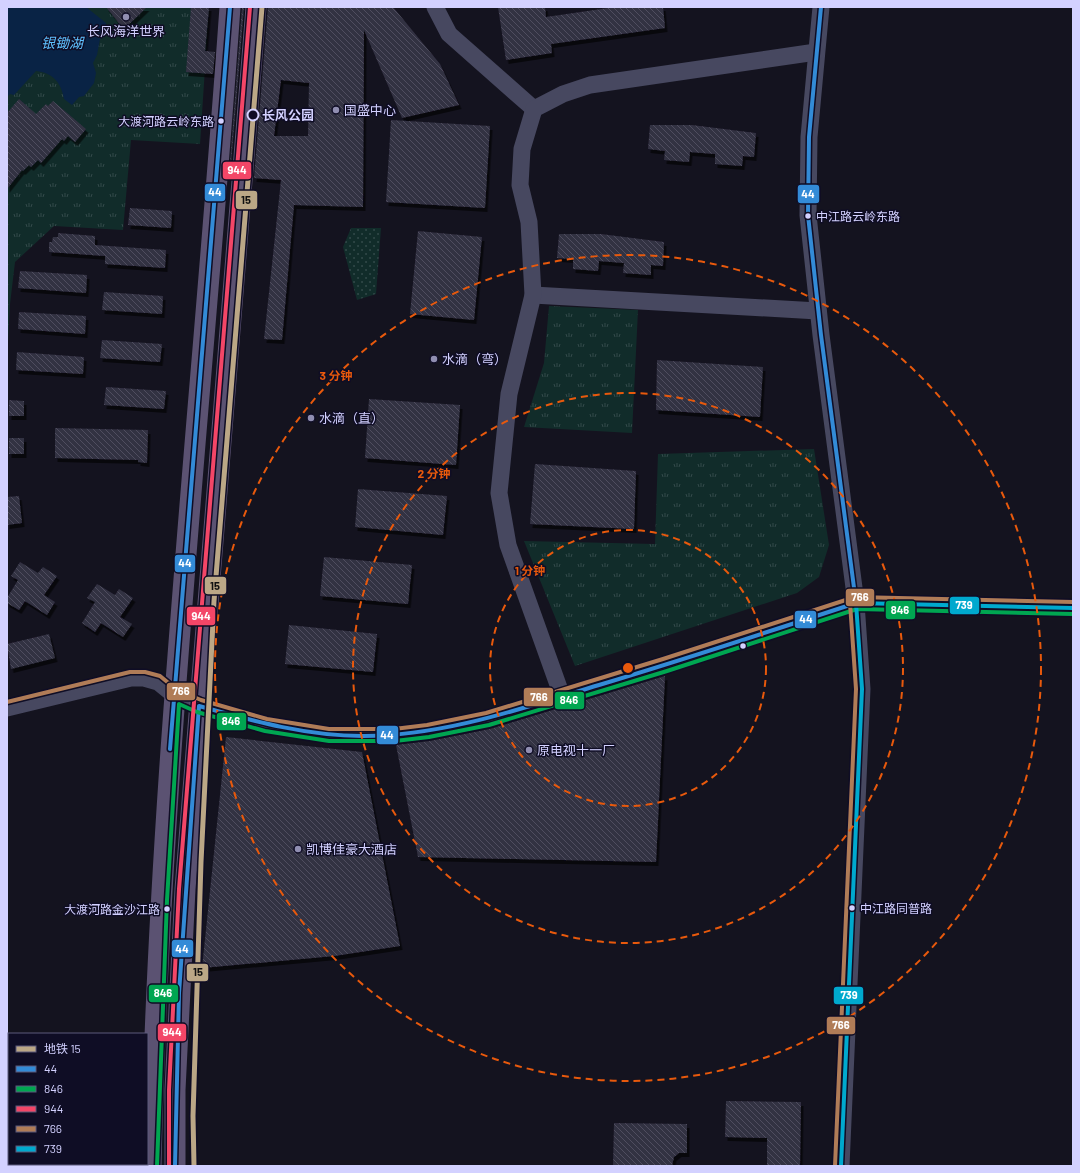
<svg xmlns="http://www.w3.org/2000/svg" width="1080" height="1173" font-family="Barlow,'Noto Sans SC',sans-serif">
<defs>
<pattern id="grass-dots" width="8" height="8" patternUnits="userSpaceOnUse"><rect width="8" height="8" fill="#112c2a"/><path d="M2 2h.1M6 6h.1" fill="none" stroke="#334a4a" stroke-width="1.8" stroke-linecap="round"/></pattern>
<pattern id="park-tufts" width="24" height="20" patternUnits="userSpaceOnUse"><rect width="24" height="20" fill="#112c2a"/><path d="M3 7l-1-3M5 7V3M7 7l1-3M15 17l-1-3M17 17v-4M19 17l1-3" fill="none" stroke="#334a4a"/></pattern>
<pattern id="building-back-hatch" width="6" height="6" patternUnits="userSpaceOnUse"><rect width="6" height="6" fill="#323042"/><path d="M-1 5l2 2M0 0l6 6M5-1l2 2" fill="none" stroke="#4f4d5e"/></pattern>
<filter id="shadow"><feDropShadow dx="2.5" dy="4" stdDeviation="0" flood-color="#0009"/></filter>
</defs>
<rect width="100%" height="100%" fill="#14131f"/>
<polygon fill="url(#grass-dots)" points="351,228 381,228 376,294 357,300 343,247"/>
<g fill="url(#park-tufts)">
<polygon points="7,7 209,7 200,144 131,140 123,230 54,226 15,262 10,304 7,361"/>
<polygon points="549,306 638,310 632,433 524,427 544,363"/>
<polygon points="814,449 829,545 819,577 797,593 575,666 524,541 655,544 658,454"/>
</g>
<path fill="#092345" d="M 7,7 L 86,7 L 106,23 L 107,32 L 100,39 L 97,55 L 93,63 L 96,73 L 94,83 L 84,96 L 79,97 L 72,105 L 64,99 C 61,82 53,73 36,71 L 14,95 L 10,94 L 7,97 Z"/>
<g fill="url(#building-back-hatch)" fill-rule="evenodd" filter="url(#shadow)">
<polygon points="106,7 147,7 124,29"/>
<polygon points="191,7 209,7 205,51 215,52 213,74 186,72"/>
<polygon points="242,7 244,7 230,176 229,176"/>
<path d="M 268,7 L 393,7 L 440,64 L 459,105 L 402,118 L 364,30 L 363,207 L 294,205 L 282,340 L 264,339 L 281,180 L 254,178 ZM 281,80 L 309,83 L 308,136 L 274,136 Z"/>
<polygon points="498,7 545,7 546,17 615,7 663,7 665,28 551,44 552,53 506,60"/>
<polygon points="19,99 36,114 46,104 48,106 53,101 86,129 75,142 68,136 64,141 62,139 41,163 38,160 31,167 29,165 23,171 22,170 7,189 7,113"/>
<polygon points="391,120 490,126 485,208 386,202"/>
<polygon points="650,125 692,125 756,133 754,157 743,156 742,166 715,164 715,154 690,152 689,162 664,160 665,151 648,149"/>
<polygon points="130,208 172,211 171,228 128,225"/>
<polygon points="418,231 482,237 474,320 410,314"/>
<polygon points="58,233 95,236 95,245 166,250 165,268 105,264 105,256 49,252 49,242 52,242 53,237 58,237"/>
<polygon points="559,234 601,234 664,242 663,266 651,265 651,275 623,273 624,263 599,261 598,271 573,269 573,259 557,258"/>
<polygon points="20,271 87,275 86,293 18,288"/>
<polygon points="104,292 163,296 162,314 102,310"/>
<polygon points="19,312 86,316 85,334 18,329"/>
<polygon points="102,340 162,344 160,362 100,358"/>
<polygon points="17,352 84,357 83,374 16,370"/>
<polygon points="657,360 763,367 760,417 656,410"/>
<polygon points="106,387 166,391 164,409 104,405"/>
<polygon points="369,399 460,405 456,465 365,458"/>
<polygon points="9,400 24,401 24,416 9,416"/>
<polygon points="55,428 148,430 147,463 138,462 138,460 55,458"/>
<rect x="9" y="438" width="15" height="16"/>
<polygon points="535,464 636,471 634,529 530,524"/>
<polygon points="358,489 447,496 443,535 355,527"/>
<polygon points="19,496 22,523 7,525 7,497"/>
<polygon points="324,557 412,565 408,604 320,596"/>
<polygon points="20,562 38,573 43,567 57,576 44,595 55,602 47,615 25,601 19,610 7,603 7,598 18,580 11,576"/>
<polygon points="97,584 115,595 119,589 133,598 120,617 132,624 123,637 101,623 95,632 82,623 95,602 87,598"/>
<polygon points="289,625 377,634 373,672 285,664"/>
<polygon points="49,634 55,658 11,669 7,644"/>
<polygon points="665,676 656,862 418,857 396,745 430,741 490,729"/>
<polygon points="226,737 362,752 400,946 334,956 202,968"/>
<polygon points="726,1101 801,1102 800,1166 767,1166 767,1138 725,1137"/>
<polygon points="614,1123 687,1124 687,1153 679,1153 674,1157 672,1166 613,1166"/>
</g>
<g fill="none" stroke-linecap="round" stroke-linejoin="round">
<g stroke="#474860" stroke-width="17">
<polyline points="435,7 449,34 534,109"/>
<polyline points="821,7 809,137 808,215 821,335 856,603 862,689 841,1166"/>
<polyline points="533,295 818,311"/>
<polyline points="562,696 508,545 499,493 509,394 533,295 529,222 520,185 522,149 534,109 563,94 590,85 816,52"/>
<polyline points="7,708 131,678 144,678 158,682 174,695 199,706 266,725 329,735 394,735 428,731 487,719 665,665 856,603 1073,608"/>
</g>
<g stroke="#5b5272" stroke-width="21">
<path d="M 151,1166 C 159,778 203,393 230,7"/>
<polyline points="175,1166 175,1090 185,889 256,7"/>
</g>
<g stroke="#0f0d25" stroke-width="7">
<g id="bus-1">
<polyline points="170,749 230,7"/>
<path d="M 175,1166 L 179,993 L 199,706 C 253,721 306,736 363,736 C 444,736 523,708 599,685 C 685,659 771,631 856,603 L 821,335 L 808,215 L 809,137 L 821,7"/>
</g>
</g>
<g stroke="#0f0d25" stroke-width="7">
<polyline id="bus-2" points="157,1166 167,900 179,704 197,712 265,731 329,741 395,741 429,737 489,725 667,671 857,609 1073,614"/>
</g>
<g stroke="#0f0d25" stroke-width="7">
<polyline id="bus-3" points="169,1166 169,1090 179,889 250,7"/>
</g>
<g stroke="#0f0d25" stroke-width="7">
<g id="bus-4">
<polyline points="7,702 130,672 145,672 160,676 177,690 201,700 267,719 329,729 394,729 427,725 486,713 663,659 855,597 1073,602"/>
<polyline points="835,1166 856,689 850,603"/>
</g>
</g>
<g stroke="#0f0d25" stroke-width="7">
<g id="bus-5">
<polyline points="856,603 1073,608"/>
<polyline points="841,1166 862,689 856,603"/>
</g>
</g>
<use href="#bus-1" stroke="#338bd7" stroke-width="4"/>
<use href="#bus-2" stroke="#00a651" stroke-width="4"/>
<use href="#bus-3" stroke="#f34667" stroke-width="4"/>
<use href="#bus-4" stroke="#b07c57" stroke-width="4"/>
<use href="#bus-5" stroke="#00a9ce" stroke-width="4"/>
<g stroke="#0f0d25" stroke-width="8">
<polyline id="metro-1" points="194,1166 193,1116 201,862 214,601 262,7"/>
</g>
<use href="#metro-1" stroke="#bba786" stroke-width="5"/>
</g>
<g fill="none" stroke="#e8590c" stroke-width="2" stroke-dasharray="7 5">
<circle cx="628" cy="668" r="138"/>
<circle cx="628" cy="668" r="275"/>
<circle cx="628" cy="668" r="413"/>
</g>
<g fill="#908eb1" stroke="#0f0d25" stroke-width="1.5">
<circle cx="126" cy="17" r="4"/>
<circle cx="336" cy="110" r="4"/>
<circle cx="434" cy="359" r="4"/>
<circle cx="311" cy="418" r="4"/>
<circle cx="529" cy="750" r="4"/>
<circle cx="298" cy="849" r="4"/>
</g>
<circle fill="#0f0d25" stroke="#d3d1ff" stroke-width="2" cx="253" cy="115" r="5.5"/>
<g fill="#d3d1ff" stroke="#0f0d25" stroke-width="1.5">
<circle cx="221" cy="121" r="3.5"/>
<circle cx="808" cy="216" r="3.5"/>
<circle cx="743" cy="646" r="3.5"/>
<circle cx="852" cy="908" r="3.5"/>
<circle cx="167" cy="909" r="3.5"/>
</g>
<g text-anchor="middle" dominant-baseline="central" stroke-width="3" stroke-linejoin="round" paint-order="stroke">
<g font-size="12" fill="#d3d1ff" stroke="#0f0d25" text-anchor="end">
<text x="214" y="121">大渡河路云岭东路</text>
<text x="816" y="216" text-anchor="start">中江路云岭东路</text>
<text x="860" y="908" text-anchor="start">中江路同普路</text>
<text x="160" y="909">大渡河路金沙江路</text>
</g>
<g font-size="13" fill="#d3d1ff" stroke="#0f0d25" text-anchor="start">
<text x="126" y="31" text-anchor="middle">长风海洋世界</text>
<text x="344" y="110">国盛中心</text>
<text x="442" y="359">水滴（弯）</text>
<text x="319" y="418">水滴（直）</text>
<text x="537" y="750">原电视十一厂</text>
<text x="306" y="849">凯博佳豪大酒店</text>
</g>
<g font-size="13" font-weight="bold" fill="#d3d1ff" stroke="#0f0d25" text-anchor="start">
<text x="262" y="115">长风公园</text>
</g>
<g font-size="14" font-style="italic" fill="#5fc1ff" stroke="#0f0d25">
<text x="62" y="42">银锄湖</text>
</g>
</g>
<circle cx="628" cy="668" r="6" fill="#e8590c" stroke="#0f0d25" stroke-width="2"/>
<g font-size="12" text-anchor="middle" font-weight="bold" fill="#e8590c" stroke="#0f0d25" stroke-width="3" stroke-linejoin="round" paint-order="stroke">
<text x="336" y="380">3 分钟</text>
<text x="434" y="478">2 分钟</text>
<text x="530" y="575">1 分钟</text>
</g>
<g stroke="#0f0d25" stroke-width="1.5">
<rect x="222" y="161" width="30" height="19" rx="4" fill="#f34667"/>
<rect x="204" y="183" width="22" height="19" rx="4" fill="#338bd7"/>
<rect x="797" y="184" width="23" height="20" rx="4" fill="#338bd7"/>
<rect x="235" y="190" width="23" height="20" rx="4" fill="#bba786"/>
<rect x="174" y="554" width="22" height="19" rx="4" fill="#338bd7"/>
<rect x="204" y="576" width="23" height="19" rx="4" fill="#bba786"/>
<rect x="845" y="588" width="30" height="19" rx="4" fill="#b07c57"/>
<rect x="949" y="596" width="31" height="19" rx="4" fill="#00a9ce"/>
<rect x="885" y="600" width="31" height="20" rx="4" fill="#00a651"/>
<rect x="186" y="606" width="30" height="20" rx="4" fill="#f34667"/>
<rect x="794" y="610" width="23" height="19" rx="4" fill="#338bd7"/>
<rect x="166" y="682" width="30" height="19" rx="4" fill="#b07c57"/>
<rect x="523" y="687" width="31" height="20" rx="4" fill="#b07c57"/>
<rect x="554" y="691" width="31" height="19" rx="4" fill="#00a651"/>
<rect x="216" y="712" width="31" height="19" rx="4" fill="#00a651"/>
<rect x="376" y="725" width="23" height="20" rx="4" fill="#338bd7"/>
<rect x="171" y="939" width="23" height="19" rx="4" fill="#338bd7"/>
<rect x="186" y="963" width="23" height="19" rx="4" fill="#bba786"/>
<rect x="148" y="984" width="31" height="19" rx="4" fill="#00a651"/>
<rect x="833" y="986" width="31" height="19" rx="4" fill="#00a9ce"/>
<rect x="826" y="1016" width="30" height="19" rx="4" fill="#b07c57"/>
<rect x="157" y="1023" width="30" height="19" rx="4" fill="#f34667"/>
</g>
<g font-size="11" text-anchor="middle" font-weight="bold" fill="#fff">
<text x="237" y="174">944</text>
<text x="215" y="196">44</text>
<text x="808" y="198">44</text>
<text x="185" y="567">44</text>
<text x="860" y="601">766</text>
<text x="964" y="609">739</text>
<text x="900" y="614">846</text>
<text x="201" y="620">944</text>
<text x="806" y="623">44</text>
<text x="181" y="695">766</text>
<text x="539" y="701">766</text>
<text x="569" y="704">846</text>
<text x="231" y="725">846</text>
<text x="387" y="739">44</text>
<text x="182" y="953">44</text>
<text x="163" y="997">846</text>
<text x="849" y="999">739</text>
<text x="841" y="1029">766</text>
<text x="172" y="1036">944</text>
</g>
<g font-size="11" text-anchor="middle" font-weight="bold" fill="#111">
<text x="246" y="204">15</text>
<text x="215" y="590">15</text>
<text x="198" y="976">15</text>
</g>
<rect width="1080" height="1173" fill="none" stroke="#d3d1ff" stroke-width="16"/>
<rect x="8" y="1033" width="140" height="132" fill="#0f0d25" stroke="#5d5b7c"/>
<rect x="16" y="1046" width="20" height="6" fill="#bba786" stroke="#5d5b7c"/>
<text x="44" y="1053" font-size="12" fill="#d3d1ff">地铁 15</text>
<rect x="16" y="1066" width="20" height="6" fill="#338bd7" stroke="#5d5b7c"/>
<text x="44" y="1073" font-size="12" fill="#d3d1ff">44</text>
<rect x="16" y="1086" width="20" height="6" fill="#00a651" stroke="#5d5b7c"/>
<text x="44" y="1093" font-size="12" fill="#d3d1ff">846</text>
<rect x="16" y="1106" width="20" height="6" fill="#f34667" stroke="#5d5b7c"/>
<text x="44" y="1113" font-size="12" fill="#d3d1ff">944</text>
<rect x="16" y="1126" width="20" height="6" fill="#b07c57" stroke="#5d5b7c"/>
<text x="44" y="1133" font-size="12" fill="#d3d1ff">766</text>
<rect x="16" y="1146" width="20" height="6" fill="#00a9ce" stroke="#5d5b7c"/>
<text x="44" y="1153" font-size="12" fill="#d3d1ff">739</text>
</svg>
